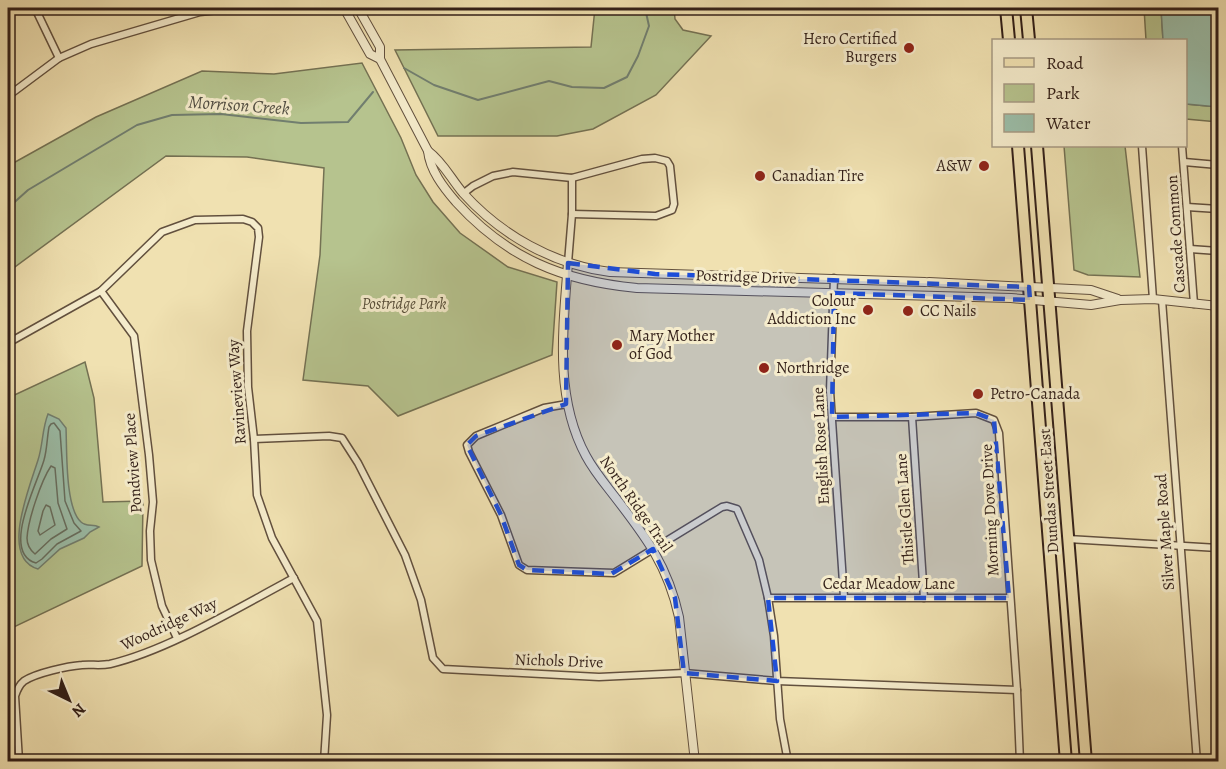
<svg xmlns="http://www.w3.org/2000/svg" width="1226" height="769" font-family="Alegreya,serif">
<rect width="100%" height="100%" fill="#f0e1b1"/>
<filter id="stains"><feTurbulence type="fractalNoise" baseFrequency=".00333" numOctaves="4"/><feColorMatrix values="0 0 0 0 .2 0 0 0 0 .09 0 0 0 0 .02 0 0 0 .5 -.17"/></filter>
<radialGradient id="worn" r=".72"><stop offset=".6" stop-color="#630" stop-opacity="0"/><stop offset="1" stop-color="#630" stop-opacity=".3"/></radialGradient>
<g fill="#b6c38e" stroke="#747153" stroke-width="1.5">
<polygon points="595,8 674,8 675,19 683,30 711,36 656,95 593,129 557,136 438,136 395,50 591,47"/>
<polygon points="1144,8 1161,8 1163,40 1146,40"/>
<polygon points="362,63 401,138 416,175 433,202 460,233 508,267 557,282 552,355 398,416 368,386 303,380 320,255 324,168 247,157 166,156 8,272 8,166 96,117 202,71 274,74"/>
<polygon points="1186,104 1218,107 1218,122 1186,119"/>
<polygon points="1064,146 1125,146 1140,277 1088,275 1074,270"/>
<polygon points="85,362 94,398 103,502 143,501 142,566 14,627 8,581 8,398"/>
</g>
<g fill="#9bbea9" stroke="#717e6f" stroke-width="1.5">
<polygon points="1161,8 1218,8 1218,107 1186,104 1186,40 1163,40"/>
<path d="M 48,414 L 59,419 L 66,428 C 67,450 65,508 81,522 C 86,527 93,524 99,527 L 90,532 L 84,538 L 60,549 L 38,569 C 0,558 29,489 38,460 C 43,445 42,429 48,414 Z"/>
</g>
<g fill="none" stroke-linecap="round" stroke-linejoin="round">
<g stroke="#666e60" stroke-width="1.5">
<path d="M 54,423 L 60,431 L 65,501 L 74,523 L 81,531 L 57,544 L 42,559 L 36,563 C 0,553 38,482 44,460 C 47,450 47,438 49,427 L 51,424 Z"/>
<path d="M 51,466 L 55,468 L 58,503 L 67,529 L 51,539 L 35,554 C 30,550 27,544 27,538 C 28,520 41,481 51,466 Z"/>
<polygon points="46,505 50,507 55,525 40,535 38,531 43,511"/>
</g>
<g stroke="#717e6f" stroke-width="2">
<polyline points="404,68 434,85 478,100 549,81 572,87 604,88 627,77 638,56 649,26 645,8"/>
<polyline points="8,208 28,190 137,125 172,115 221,114 301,123 348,122 373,92"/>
</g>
<g stroke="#62503e" stroke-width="9">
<g id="minor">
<polyline points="35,8 59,58"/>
<polyline points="8,96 59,58 91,44 200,12 236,8"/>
<polyline points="1142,146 1153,299"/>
<polyline points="1182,146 1194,304"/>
<polyline points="1184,162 1218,165"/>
<polyline points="464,193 473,186 493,176 513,172 572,178 642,159 655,158 667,161 670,166 674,204 672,210 656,216 572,214"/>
<polyline points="1187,207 1218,209"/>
<polyline points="1190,249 1218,251"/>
<polyline points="568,263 572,214 572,178"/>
<polyline points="834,278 830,391 844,597"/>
<polyline points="101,291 134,336 149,455 153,502 150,531 151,560 162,606 177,638"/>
<polyline points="1162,300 1197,762"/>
<polyline points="8,343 101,291 162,232 195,220 243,219 252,222 258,228 259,237 247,331 248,387 254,439 257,495 272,538 317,621 327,715 324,762"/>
<polyline points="567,404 544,408 476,436 467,445 469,452 501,515 519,565 527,570 614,573 722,507 727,506 737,509 759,560 768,598 774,636 780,719 788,762"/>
<polyline points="832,417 912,417 976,413 994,420 999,433 1017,690 1020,762"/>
<polyline points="912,417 924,598"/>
<polyline points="254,439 329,436 342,438 358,463 405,555 421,600 433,658 443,669 599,677 684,673 777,681 1017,690"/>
<polyline points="1068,539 1218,548"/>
<polyline points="768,598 1009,598"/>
<path d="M 19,761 L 15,696 C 17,690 19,685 24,681 C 36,673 68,666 82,665 C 91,664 100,666 110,664 C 169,650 239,607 294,578"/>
</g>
</g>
<g stroke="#62503e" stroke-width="10">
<g id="tertiary">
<polyline points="344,8 370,54 380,59"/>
<path d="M 358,8 L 380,47 L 380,59 L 428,151 C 443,162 451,179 463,193 C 501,235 554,265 610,272 L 925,282"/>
<path d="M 428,151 C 430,170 443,187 456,202 C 507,258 562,281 637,288 L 1011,298 L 1091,305 L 1120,300 L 1153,299 L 1218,306"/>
<path d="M 568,263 C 563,328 554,397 586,456 C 594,471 605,484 615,497 C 646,537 668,566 679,617 L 695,762"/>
<polyline points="929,282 1091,290 1118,299"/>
<polyline points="8,760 41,762"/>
</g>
</g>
<g stroke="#321f18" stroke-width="14">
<g id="primary">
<polyline points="1006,8 1009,40"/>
<polyline points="1026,8 1029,40"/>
<polyline points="1018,146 1066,762"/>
<polyline points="1037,146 1086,762"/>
</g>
</g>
<use href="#minor" stroke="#f5eccc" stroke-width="6"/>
<use href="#tertiary" stroke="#f5eccc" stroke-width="8"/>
<use href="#primary" stroke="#f0e1b1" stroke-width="10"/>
</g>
<path fill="#1d4ed8" fill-opacity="0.2" stroke="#1d4ed8" stroke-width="4.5" stroke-dasharray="12 8" stroke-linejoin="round" d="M 568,263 L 655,274 L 1029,287 L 1030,300 L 834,293 L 832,417 L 976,413 L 994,420 L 1009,598 L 768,598 L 777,681 L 684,673 L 675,598 L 653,549 L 611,574 L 527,570 L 519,565 L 501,515 L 467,445 L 476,436 L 566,404 Z"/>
<g fill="#8f2418" stroke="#f5eccc" stroke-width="2">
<circle cx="909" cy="48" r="6"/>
<circle cx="984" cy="166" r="6"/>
<circle cx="760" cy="176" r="6"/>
<circle cx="868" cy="310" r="6"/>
<circle cx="908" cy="311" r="6"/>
<circle cx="617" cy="345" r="6"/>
<circle cx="764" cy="368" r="6"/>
<circle cx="978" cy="394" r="6"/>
</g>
<g text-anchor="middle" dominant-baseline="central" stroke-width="6" stroke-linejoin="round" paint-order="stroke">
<g font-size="16" fill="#321f18" stroke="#f5eccc" text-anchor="start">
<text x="897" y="39" text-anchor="end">Hero Certified<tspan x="897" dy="18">Burgers</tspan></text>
<text x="972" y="166" text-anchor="end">A&amp;W</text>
<text x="772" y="176">Canadian Tire</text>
<text x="856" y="301" text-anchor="end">Colour<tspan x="856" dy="18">Addiction Inc</tspan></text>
<text x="920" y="311">CC Nails</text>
<text x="629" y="336">Mary Mother<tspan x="629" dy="18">of God</tspan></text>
<text x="776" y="368">Northridge</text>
<text x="990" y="394">Petro-Canada</text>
</g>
<g font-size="16" fill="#321f18" stroke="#f5eccc">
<text transform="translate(1176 234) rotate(-94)">Cascade Common</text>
<text transform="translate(746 277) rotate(2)">Postridge Drive</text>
<text transform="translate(237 392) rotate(-94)">Ravineview Way</text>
<text transform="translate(821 446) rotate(-93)">English Rose Lane</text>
<text transform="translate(133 463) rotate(-94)">Pondview Place</text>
<text transform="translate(1049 491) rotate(-94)">Dundas Street East</text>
<text transform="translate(636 504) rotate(55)">North Ridge Trail</text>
<text transform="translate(905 509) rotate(-94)">Thistle Glen Lane</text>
<text transform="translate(990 510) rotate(-93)">Morning Dove Drive</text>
<text transform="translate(1165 532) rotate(-94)">Silver Maple Road</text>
<text x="889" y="584">Cedar Meadow Lane</text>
<text transform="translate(169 624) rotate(-25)">Woodridge Way</text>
<text transform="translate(559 661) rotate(2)">Nichols Drive</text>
</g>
<g font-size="16" font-style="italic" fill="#5a503b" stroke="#f5eccc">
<text x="404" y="304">Postridge Park</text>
</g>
<g font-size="18" font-style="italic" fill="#524f44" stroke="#f5eccc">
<text transform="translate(239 105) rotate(4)">Morrison Creek</text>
</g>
</g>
<rect width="1226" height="769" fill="none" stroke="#f0e1b1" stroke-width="30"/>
<rect x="9" y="9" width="1208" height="751" fill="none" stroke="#321f18" stroke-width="3"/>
<rect x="15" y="15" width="1196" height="739" fill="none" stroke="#321f18" stroke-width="1.5"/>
<rect x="992" y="39" width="195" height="108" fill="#f5eccc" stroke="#a79a84" stroke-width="1.5"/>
<rect x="1004" y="58" width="30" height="9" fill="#f0e1b1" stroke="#a79a84" stroke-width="1.5"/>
<text x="1046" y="69" font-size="18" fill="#321f18">Road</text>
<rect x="1004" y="84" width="30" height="18" fill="#b6c38e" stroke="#a79a84" stroke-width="1.5"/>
<text x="1046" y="99" font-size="18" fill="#321f18">Park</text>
<rect x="1004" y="114" width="30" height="18" fill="#9bbea9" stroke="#a79a84" stroke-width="1.5"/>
<text x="1046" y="129" font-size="18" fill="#321f18">Water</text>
<g transform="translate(69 700) rotate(137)" stroke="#f5eccc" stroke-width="4.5" paint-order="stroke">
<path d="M0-4.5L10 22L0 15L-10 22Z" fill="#321f18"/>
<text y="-9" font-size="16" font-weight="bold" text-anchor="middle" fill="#321f18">N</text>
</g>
<rect width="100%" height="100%" filter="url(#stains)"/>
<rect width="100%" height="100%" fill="url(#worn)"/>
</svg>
